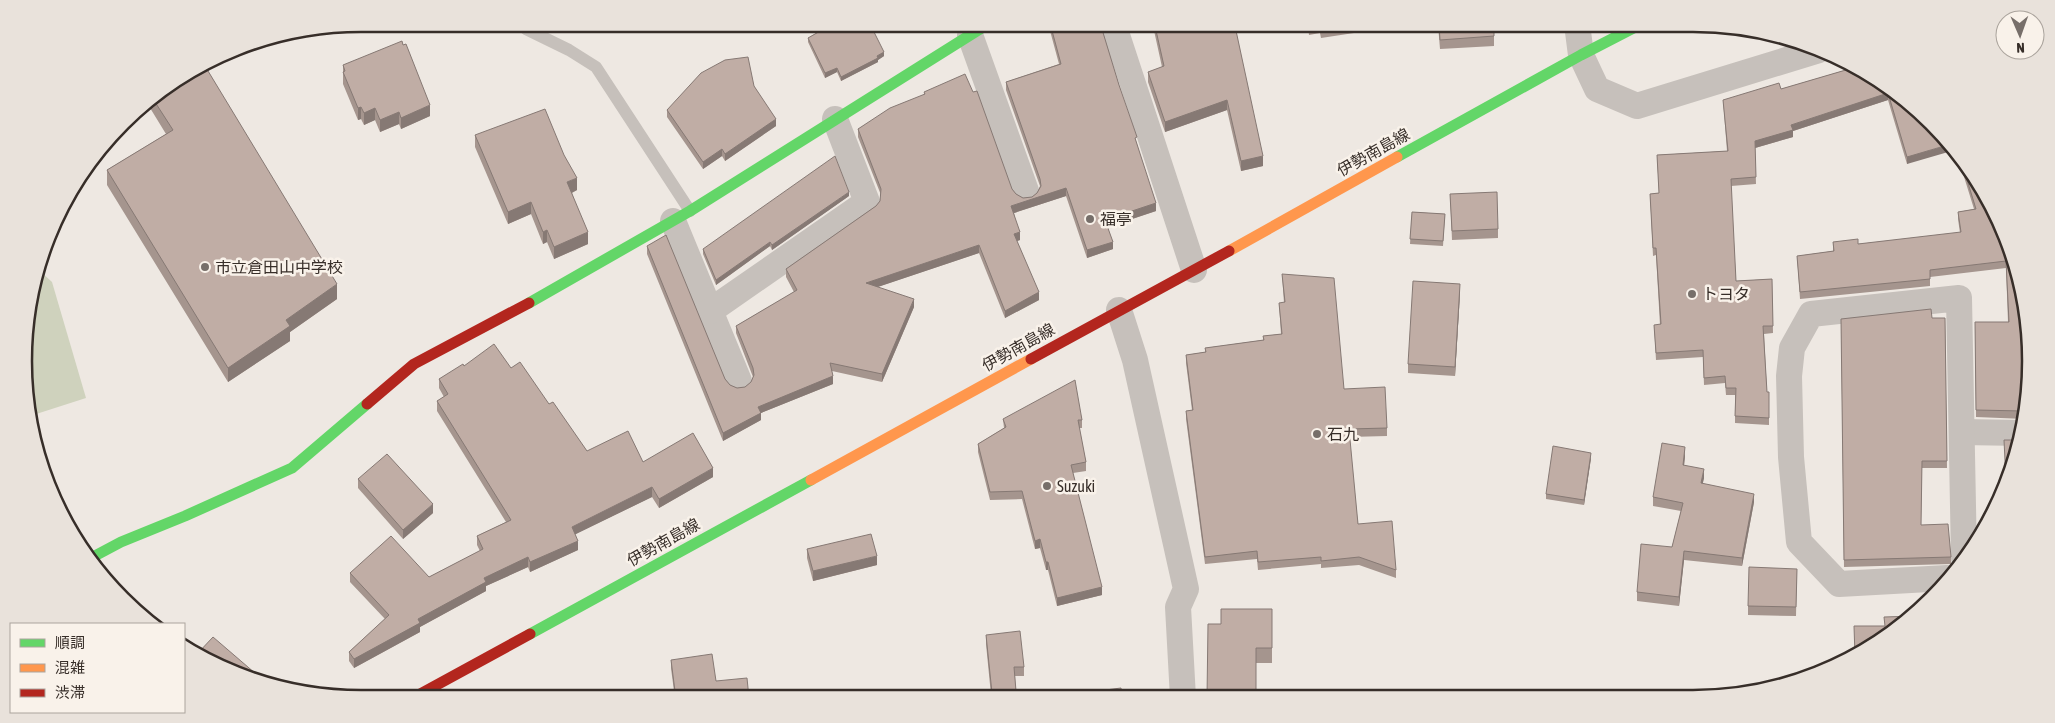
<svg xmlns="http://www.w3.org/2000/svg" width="2055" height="723" font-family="'Asap Condensed','Noto Sans JP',sans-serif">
<rect width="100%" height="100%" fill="#eee8e2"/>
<polygon fill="#cfd2bd" points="41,272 52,282 86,398 30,416 24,384 27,318"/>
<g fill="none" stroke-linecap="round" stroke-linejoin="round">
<polyline stroke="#c6c0bb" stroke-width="12" points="526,29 569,50 596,67 690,211"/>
<g stroke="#c6c0bb" stroke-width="26">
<polyline points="1577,24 1581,55 1597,89 1637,106 1819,50"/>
<polyline points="1114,26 1194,270"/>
<polyline points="970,35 1026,191"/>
<polyline points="673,221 739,381"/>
<polyline points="1119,310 1135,360 1186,589 1178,607 1183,698"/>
<polyline points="710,311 867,202 835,119"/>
<polyline points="1962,432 2022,433"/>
<polyline points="1947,578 1839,584 1799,542 1791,457 1789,376 1792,348 1811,314 1959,298 1964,558"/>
</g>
<g stroke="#63d668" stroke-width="11">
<polyline points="1397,157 1581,55 1641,24"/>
<polyline points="529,303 690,211 983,27"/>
<polyline points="89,559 121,542 185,516 292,468 367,404"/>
<polyline points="530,634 811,480"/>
</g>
<g stroke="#ff974d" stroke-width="11">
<polyline points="1229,251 1397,157"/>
<polyline points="811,480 1031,359"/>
</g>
<g stroke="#b3261e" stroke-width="11">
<polyline points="1031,359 1229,251"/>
<polyline points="367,404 414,364 529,303"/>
<polyline points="411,699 530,634"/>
</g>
</g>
<g fill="#a5958e">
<polygon points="1532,24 1529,31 1499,25"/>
<polygon points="1354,25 1354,33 1321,38 1320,33 1309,35 1308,26"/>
<polygon points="1438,25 1494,25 1494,46 1440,49"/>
<polygon points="1101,26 1137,144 1156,211 1108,227 1113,249 1087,258 1066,196 1014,213 1020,240 1017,241 1039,300 1005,318 979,253 877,287 914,307 882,382 832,371 833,384 761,413 761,420 723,441 647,254 647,246 725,379 730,385 737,388 745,387 751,382 753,377 736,333 736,326 794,292 786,277 786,269 876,206 880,201 881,195 858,137 858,129 924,95 924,92 1012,189 1016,194 1023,198 1032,197 1037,193 1040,186 1006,90 1006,82 1059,64 1049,27"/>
<polygon points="1153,26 1235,26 1263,166 1241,171 1227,110 1165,132 1148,82 1148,72 1162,67"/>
<polygon points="818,28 872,28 884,56 878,60 878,62 841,81 837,72 825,78 808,42 808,38 820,31"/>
<polygon points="343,65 430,116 401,129 399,124 380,132 375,120 364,125 361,119 358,120 343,84"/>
<polygon points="205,66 337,299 290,332 290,341 228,382 107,185 107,170 166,134 147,103"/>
<polygon points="1856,67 1947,139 1907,164 1888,100 1793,131 1793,137 1755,148 1756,184 1731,186 1736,281 1772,279 1773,333 1764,334 1767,392 1769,392 1769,425 1735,423 1735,395 1726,395 1725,383 1704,385 1703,357 1656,360 1654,325 1660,325 1656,255 1653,256 1650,194 1659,193 1657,155 1727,151 1723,100 1781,89"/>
<polygon points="754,86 776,126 725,161 722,156 703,169 667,117 667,110"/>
<polygon points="475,135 577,190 572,193 588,244 554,259 547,242 543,244 531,214 508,224 475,147"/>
<polygon points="1956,151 1986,192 2013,253 2031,383 2025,419 1976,417 1975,322 2008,322 2006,268 1930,277 1930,286 1800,299 1797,256 1833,251 1833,242 1858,244 1960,233 1958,219 1958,212 1974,209"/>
<polygon points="1450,194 1498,229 1498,238 1452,240"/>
<polygon points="849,196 772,250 770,246 716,285 703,254 703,249"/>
<polygon points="1412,212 1445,214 1443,246 1410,244"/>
<polygon points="1282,274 1344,389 1387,428 1387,436 1349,437 1358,524 1396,570 1396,578 1359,565 1321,568 1321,564 1258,570 1257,559 1205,564 1186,419 1186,411 1192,410 1186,363 1186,355 1205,352 1205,348 1263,340 1263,336 1281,334 1279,303 1284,303"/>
<polygon points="1460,293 1455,376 1408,373 1408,364"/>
<polygon points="1932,318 1945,318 1947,468 1922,468 1921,525 1951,557 1951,564 1844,567 1841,319"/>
<polygon points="464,366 511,368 549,404 587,451 643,462 713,477 659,508 652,497 575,534 578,550 530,572 528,567 486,586 486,591 420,627 420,632 354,668 349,661 349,652 385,619 350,582 350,573 429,577 480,551 477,545 477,536 506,522 437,411 437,401 444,397 439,388 439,379"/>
<polygon points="1003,419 1082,420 1082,428 1079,428 1086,462 1086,471 1073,473 1102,595 1057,606 1048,570 1046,570 1040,548 1035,549 1022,499 990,500 978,452 978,444 1004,428"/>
<polygon points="1685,456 1684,466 1704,478 1702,484 1754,502 1742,566 1684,560 1679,606 1637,601 1637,592 1672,547 1681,511 1653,506 1653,497"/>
<polygon points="1591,458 1584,505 1546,499 1546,494"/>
<polygon points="358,479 433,513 403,539 358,488"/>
<polygon points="807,549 877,565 813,581 807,558"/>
<polygon points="1797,569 1796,616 1748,615 1748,606"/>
<polygon points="1272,609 1272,663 1256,663 1221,624"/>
<polygon points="986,635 1024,667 1024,676 1015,676 1016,698 973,698 991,695 986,644"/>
<polygon points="671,660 716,681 749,698 675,699 671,668"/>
</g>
<g fill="#867974">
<polygon points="1532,24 1529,31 1529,25"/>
<polygon points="884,52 884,56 878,60 878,62 841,81 841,77"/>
<polygon points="837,68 837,72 825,78 825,73"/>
<polygon points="1888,93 1888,100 1793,131 1793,137 1755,148 1755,141 1791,125"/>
<polygon points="1227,100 1227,110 1165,132 1165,122"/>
<polygon points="430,105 430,116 401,129 401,118"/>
<polygon points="361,107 361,119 358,120 358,108"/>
<polygon points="375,108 375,120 364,125 364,113"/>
<polygon points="399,112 399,124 380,132 380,120"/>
<polygon points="776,119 776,126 725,161 725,154"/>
<polygon points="1951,144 1955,150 1907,164 1907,157"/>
<polygon points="722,149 722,156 703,169 703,162"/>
<polygon points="1263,156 1263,166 1241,171 1241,161"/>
<polygon points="577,178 577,190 567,195 567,182"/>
<polygon points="1066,188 1066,196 1011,214 1011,206"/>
<polygon points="849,192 849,196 772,250 772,245"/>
<polygon points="531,202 531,214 508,224 508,212"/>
<polygon points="1156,203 1156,211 1105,228 1105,220"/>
<polygon points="547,230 547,242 543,244 543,232"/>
<polygon points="588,232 588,244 554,259 554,247"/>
<polygon points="1020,232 1020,240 1014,242 1014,234"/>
<polygon points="770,242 770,246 716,285 716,280"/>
<polygon points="1113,242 1113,249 1087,258 1087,250"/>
<polygon points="979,245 979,253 866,291 866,283"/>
<polygon points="337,284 337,299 290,332 290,341 228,382 228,368 286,320"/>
<polygon points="1460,284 1460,293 1455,376 1455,367"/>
<polygon points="1039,292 1039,300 1005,318 1005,311"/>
<polygon points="914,299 914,307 882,382 882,374"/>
<polygon points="833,376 833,384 761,413 761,420 723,441 723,433 758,407"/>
<polygon points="1685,447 1685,456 1683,474 1683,465"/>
<polygon points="1591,453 1591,458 1584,505 1584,500"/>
<polygon points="713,468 713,477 659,508 659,499"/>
<polygon points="1704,469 1704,478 1701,492 1701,483"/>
<polygon points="652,487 652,497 572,536 572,527"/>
<polygon points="1754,494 1754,502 1742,566 1742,558"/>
<polygon points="433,504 433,513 403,539 403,530"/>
<polygon points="1040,539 1040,548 1035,549 1035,541"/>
<polygon points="578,541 578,550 530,572 530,562"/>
<polygon points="1684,551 1684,560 1679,606 1679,597"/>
<polygon points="877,556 877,565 813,581 813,571"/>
<polygon points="528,557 528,567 486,586 486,591 420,627 420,632 354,668 354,659 484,578"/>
<rect x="1046" y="562" width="2" height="8"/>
<polygon points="1102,587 1102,595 1057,606 1057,598"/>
</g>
<g fill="#c0ada5" stroke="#867974">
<polygon points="1321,25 1341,25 1321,28"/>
<polygon points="1439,25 1494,25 1494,36 1440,40"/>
<polygon points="1101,26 1119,85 1137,137 1135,138 1156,203 1105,220 1113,242 1087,250 1066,188 1011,206 1020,232 1014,234 1039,292 1005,311 979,245 866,283 914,299 882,374 830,363 833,376 758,407 761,413 723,433 647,246 666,235 725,379 730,385 737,388 745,387 751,382 754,375 753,368 736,326 797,290 786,269 876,206 880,201 881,189 858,129 890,108 925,94 924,92 965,74 973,92 977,91 1012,189 1016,194 1023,198 1032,197 1037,193 1041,186 1040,179 1006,82 1061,64 1051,27"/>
<polygon points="1155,26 1235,26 1263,156 1241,161 1227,100 1165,122 1148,72 1164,66"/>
<polygon points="820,28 872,28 884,52 877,56 878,58 841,77 837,68 825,73 808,38 822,30"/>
<polygon points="402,41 403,45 406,44 430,105 401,118 399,112 380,120 375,108 364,113 361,107 358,108 343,72 345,71 343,65"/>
<polygon points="748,57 754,86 776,119 725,154 722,149 703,162 667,110 701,73 725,60"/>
<polygon points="205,66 337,284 286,320 290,326 228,368 107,170 173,130 153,99"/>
<polygon points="1856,67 1899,93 1947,139 1951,144 1907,157 1888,93 1791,125 1793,130 1755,141 1756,177 1731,179 1736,281 1772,279 1773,326 1763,326 1767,392 1769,392 1769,418 1735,416 1736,388 1726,388 1725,376 1704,378 1703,350 1656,353 1654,325 1661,324 1656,248 1653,248 1650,194 1659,193 1657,155 1728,151 1723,100 1779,83 1781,89"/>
<polygon points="545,109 564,155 577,178 567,182 588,232 554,247 547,230 543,232 531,202 508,212 475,135"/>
<polygon points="835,156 849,192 772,245 770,242 716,280 703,249"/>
<polygon points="1960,157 1986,192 2013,253 2028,317 2031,383 2026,412 2023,411 1976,410 1975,322 2009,322 2006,261 1930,270 1930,279 1800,292 1797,256 1834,251 1833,242 1858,239 1858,244 1961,232 1958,212 1976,209"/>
<polygon points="1497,192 1498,229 1452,231 1450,194"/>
<polygon points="1412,212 1445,214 1443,241 1410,239"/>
<polygon points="1282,274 1334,278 1344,389 1385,387 1387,428 1349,429 1358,524 1392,521 1396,570 1359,557 1321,561 1321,557 1258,562 1257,551 1205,557 1186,411 1193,410 1186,355 1206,352 1205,348 1264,340 1263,336 1282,334 1279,303 1285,302"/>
<polygon points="1413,281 1460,284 1455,367 1408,364"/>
<polygon points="1931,309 1932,318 1945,318 1947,461 1922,461 1921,525 1948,524 1951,557 1844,560 1841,319"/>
<polygon points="494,344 511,368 520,362 549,404 553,402 587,451 628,431 643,462 693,433 713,468 659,499 652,487 572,527 578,541 530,562 528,557 484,578 486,582 418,619 420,623 354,659 349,652 389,615 350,573 391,536 429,577 483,549 477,536 511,520 437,401 448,394 439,379 463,364 464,366"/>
<polygon points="1075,380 1082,420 1078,420 1086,462 1071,465 1102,587 1057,598 1048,562 1046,562 1040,539 1035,541 1022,491 990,492 978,444 1006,427 1003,419"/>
<polygon points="2004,440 2021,440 2020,449 2006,481"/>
<polygon points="1662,443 1685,447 1683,465 1704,469 1701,483 1754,494 1742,558 1684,551 1679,597 1637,592 1641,544 1672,547 1683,503 1653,497"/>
<polygon points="1553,446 1591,453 1584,500 1546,494"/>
<polygon points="387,454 433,504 403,530 358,479"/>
<polygon points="871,534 877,556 813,571 807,549"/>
<polygon points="1749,567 1797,569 1796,607 1748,606"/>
<polygon points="1221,609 1272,609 1272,648 1256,648 1256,697 1207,697 1208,624 1221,624"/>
<polygon points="1915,616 1855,656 1854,626 1885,626 1884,617"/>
<polygon points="1020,631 1024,667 1014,667 1016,691 992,693 986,635"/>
<polygon points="213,637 270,686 198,653"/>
<polygon points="712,654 716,681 747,678 749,698 676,699 671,660"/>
<polygon points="1121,688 1122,696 1125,696 1125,698 1091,698 1090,692"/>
<polygon points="995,694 997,698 973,698"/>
</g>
<g fill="#776f6a" stroke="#f9f2ea" stroke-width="2">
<circle cx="1090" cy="219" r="5"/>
<circle cx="205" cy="267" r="5"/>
<circle cx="1692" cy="294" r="5"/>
<circle cx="1317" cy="434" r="5"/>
<circle cx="1047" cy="486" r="5"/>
</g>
<g text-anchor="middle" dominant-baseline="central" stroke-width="5" stroke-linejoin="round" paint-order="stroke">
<g font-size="16" fill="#372e29" stroke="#f9f2ea">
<text transform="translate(1373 152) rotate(-29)">伊勢南島線</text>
<text transform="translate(1018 347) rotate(-29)">伊勢南島線</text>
<text transform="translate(663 542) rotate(-29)">伊勢南島線</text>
</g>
<g font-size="16" fill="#372e29" stroke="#f9f2ea" text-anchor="start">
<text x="1100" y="219">福亭</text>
<text x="215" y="267">市立倉田山中学校</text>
<text x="1702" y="294">トヨタ</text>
<text x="1327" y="434">石九</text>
<text x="1057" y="486">Suzuki</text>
</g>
</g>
<path d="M0 0H2055V723H0ZM361 32H1693A329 329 0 0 1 2022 361V361A329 329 0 0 1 1693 690H361A329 329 0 0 1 32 361V361A329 329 0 0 1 361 32Z" fill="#e9e2db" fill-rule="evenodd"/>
<path fill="none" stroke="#372e29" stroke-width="2.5" d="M361 32H1693A329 329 0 0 1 2022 361V361A329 329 0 0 1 1693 690H361A329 329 0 0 1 32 361V361A329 329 0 0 1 361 32Z"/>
<rect x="10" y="623" width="175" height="90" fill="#f9f2ea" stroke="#aba49d"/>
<rect x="20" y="639" width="25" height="8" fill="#63d668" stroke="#aba49d"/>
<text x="55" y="648" font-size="15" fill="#372e29">順調</text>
<rect x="20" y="664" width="25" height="8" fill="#ff974d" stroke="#aba49d"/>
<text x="55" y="673" font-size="15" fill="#372e29">混雑</text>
<rect x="20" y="689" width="25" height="8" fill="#b3261e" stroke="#aba49d"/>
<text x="55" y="698" font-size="15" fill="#372e29">渋滞</text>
<g transform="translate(2020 35) rotate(178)"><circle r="24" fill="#f9f2ea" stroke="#aba49d"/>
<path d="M0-4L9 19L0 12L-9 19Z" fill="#776f6a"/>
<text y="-8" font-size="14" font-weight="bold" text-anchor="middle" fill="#372e29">N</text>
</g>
</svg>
